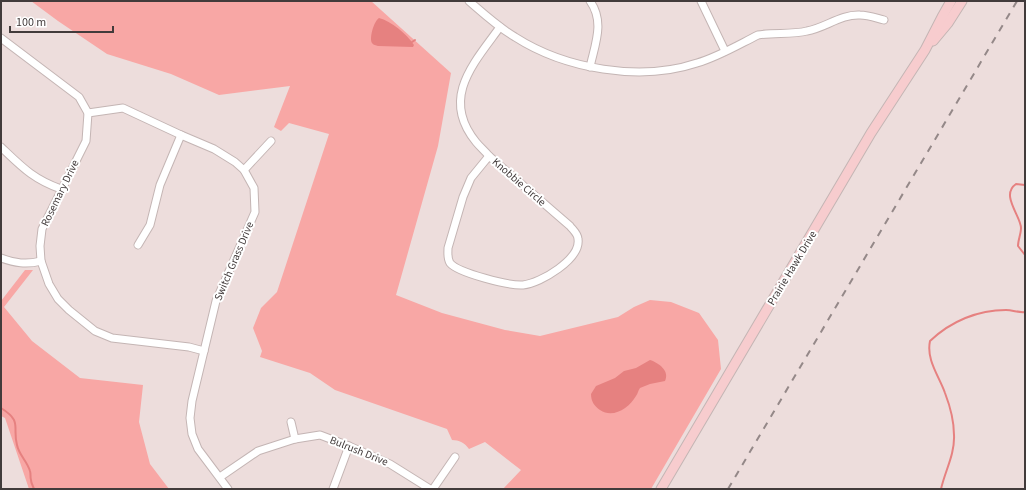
<svg xmlns="http://www.w3.org/2000/svg" width="1026" height="490" font-family="'Source Sans 3',sans-serif">
<rect width="100%" height="100%" fill="#eddddc"/>
<g fill="#f8a7a5">
<path d="M 31,1 L 371,1 L 451,73 L 438,146 L 396,295 L 442,313 L 505,330 L 540,336 L 618,317 L 634,307 L 650,300 L 671,302 L 699,313 L 718,340 L 721,369 L 651,489 L 503,489 L 521,470 L 485,442 L 469,449 C 465,443 459,440 452,440 L 447,429 L 335,390 L 310,373 L 260,357 L 262,351 L 253,328 L 261,308 L 277,292 L 329,134 L 289,123 L 281,131 L 274,127 L 290,86 L 219,95 L 171,74 L 107,54 L 58,21 Z"/>
<polygon points="25,270 33,270 4,307 32,341 80,378 143,385 139,422 150,464 169,489 29,489 5,418 1,416 1,301"/>
</g>
<g fill="#e68180">
<path d="M 379,18 C 391,21 407,34 414,45 L 413,47 L 378,46 C 376,45 373,45 372,43 C 369,38 374,21 379,18 Z"/>
<path d="M 650,360 C 659,363 670,371 665,381 L 650,384 L 640,388 C 638,391 638,393 636,396 C 629,408 613,419 600,410 C 594,406 591,401 591,394 L 596,386 L 615,378 L 624,371 L 636,368 Z"/>
</g>
<g fill="none" stroke-linecap="round" stroke-linejoin="round">
<g stroke="#e68180" stroke-width="2">
<polyline points="412,42 415,40"/>
<path d="M 1025,185 L 1016,184 C 1000,195 1021,216 1021,228 C 1021,234 1018,240 1018,246 L 1025,255"/>
<path d="M 1,408 C 23,422 12,426 17,445 C 19,455 27,461 30,471 C 31,474 30,477 31,480 C 31,483 33,486 34,489"/>
<path d="M 941,489 C 945,471 955,454 954,435 C 954,422 950,406 945,393 C 939,376 926,360 930,341 C 951,321 978,310 1006,310 C 1013,310 1019,313 1025,312"/>
</g>
<g stroke="#c4b5b4" stroke-width="9">
<g id="street">
<path d="M 469,1 C 484,14 498,27 515,37 C 565,69 640,82 697,63 C 718,57 738,45 758,35 C 774,32 791,35 807,31 C 825,28 841,14 860,15 C 868,15 876,18 884,20"/>
<path d="M 590,1 C 605,22 595,44 590,67"/>
<polyline points="701,1 725,51"/>
<polyline points="1,38 79,97 88,113 86,141 42,229 40,246 41,261 49,284 58,299 69,310 95,331 112,338 189,347 204,351"/>
<polyline points="88,113 123,108 181,135 214,149 235,162 244,170 254,188 255,212 216,301 192,401 190,418 192,434 198,449 228,489"/>
<path d="M 1,147 C 22,167 33,179 61,189"/>
<path d="M 489,156 L 570,226 C 573,230 578,234 578,239 C 581,259 541,283 523,285 C 510,286 458,273 450,263 C 447,258 448,253 448,248 L 463,197 L 471,178 Z"/>
<path d="M 489,156 C 485,151 480,147 476,142 C 440,98 474,63 500,27"/>
<polyline points="244,170 271,141"/>
<polyline points="138,245 150,225 160,185 181,135"/>
<path d="M 1,258 C 15,263 26,265 41,261"/>
<polyline points="291,422 295,439"/>
<polyline points="220,477 258,451 295,439 320,435 349,446 390,464 430,489"/>
<polyline points="333,489 349,446"/>
<polyline points="433,489 455,457"/>
</g>
</g>
<g stroke="#c4b5b4" stroke-width="11">
<g id="secondary">
<polyline points="933,41 948,23 962,1"/>
<polyline points="661,489 871,133 925,50 942,17 951,1"/>
</g>
</g>
<use href="#street" stroke="#fff" stroke-width="7"/>
<use href="#secondary" stroke="#f7ccce" stroke-width="9"/>
<polyline stroke="#948888" stroke-width="2" stroke-dasharray="7 7" stroke-linecap="butt" points="728,489 1017,1"/>
</g>
<g text-anchor="middle" dominant-baseline="central" stroke-width="4" stroke-linejoin="round" paint-order="stroke">
<g font-size="11" fill="#423b3b" stroke="#fff">
<text transform="translate(519 182) rotate(41)">Knobbie Circle</text>
<text transform="translate(60 193) rotate(-64)">Rosemary Drive</text>
<text transform="translate(234 261) rotate(-67)">Switch Grass Drive</text>
<text transform="translate(792 268) rotate(-59)">Prairie Hawk Drive</text>
<text transform="translate(359 451) rotate(22)">Bulrush Drive</text>
</g>
</g>
<rect width="1026" height="490" fill="none" stroke="#423b3b" stroke-width="4"/>
<path d="M10 26v6h103v-6" fill="none" stroke="#423b3b" stroke-width="2"/>
<text x="16" y="26" font-size="12" fill="#423b3b" stroke="#ffffff" stroke-width="3" paint-order="stroke">100 m</text>
</svg>
